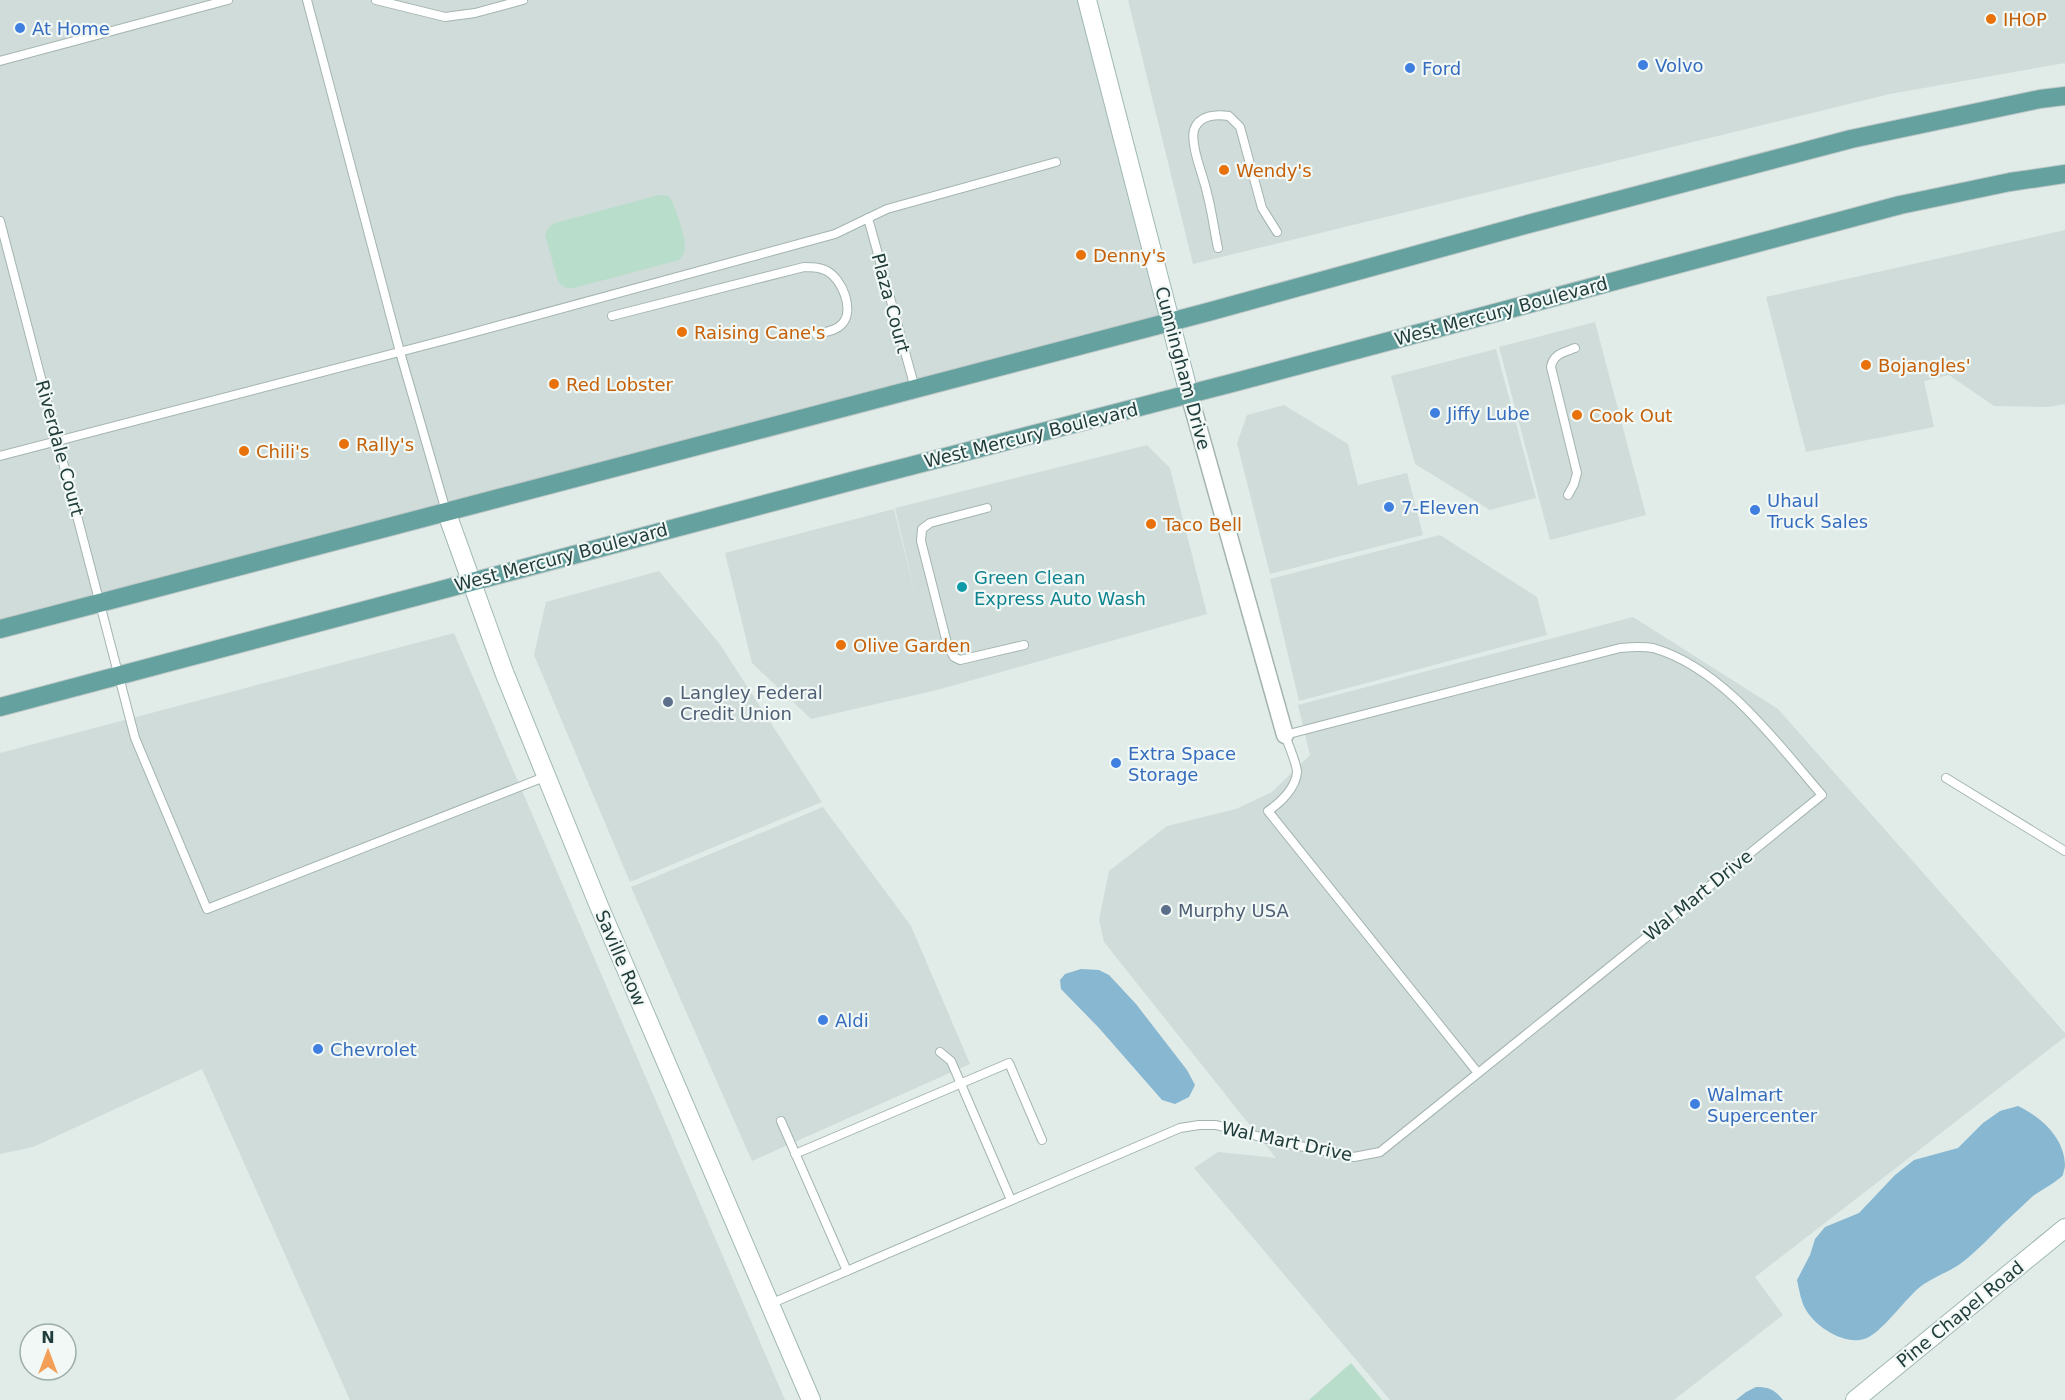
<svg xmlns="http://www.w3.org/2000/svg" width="2065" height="1400" font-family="'DejaVu Sans',sans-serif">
<rect width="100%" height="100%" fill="#e1ece9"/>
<g fill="#cfdcd9">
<polygon points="0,0 1089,0 1172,317 0,630"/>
<polygon points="1128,0 2065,0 2065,63 1890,94 1193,264"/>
<polygon points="2065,230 2065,404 2048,407 1994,406 1949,375 1924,381 1934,427 1806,452 1766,297"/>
<polygon points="1595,322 1646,515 1550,540 1499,347"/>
<polygon points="1496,349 1536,498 1490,510 1415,464 1391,376"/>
<polygon points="1284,405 1348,444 1358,485 1407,473 1423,535 1270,574 1237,443 1247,415"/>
<polygon points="1147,445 1170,468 1207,614 937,690 811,719 752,663 725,553 894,509 918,606 895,508"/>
<polygon points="1440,535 1537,597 1547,635 1299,701 1270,579"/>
<polygon points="659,571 719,643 822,802 630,882 534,655 546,602"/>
<polygon points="1633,617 1778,709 2065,1033 2065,1037 1755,1277 1783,1315 1674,1400 1390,1400 1194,1168 1218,1152 1276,1158 1104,942 1099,920 1109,871 1167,826 1236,809 1272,792 1310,755 1298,705"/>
<polygon points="454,633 785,1400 350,1400 202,1069 33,1147 0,1154 0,753"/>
<polygon points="823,807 911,926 970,1064 752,1161 631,887"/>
</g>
<g fill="#b9ddcb">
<path d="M 659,195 L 668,196 C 675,202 685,237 685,247 C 685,253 682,256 679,260 L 574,288 C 567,289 562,287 558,281 L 545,235 L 549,227 L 555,223 Z"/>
<polygon points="1351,1363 1382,1400 1309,1400"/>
</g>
<g fill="#88b7d2">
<polygon points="1081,969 1099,970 1109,975 1136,1004 1187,1070 1195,1085 1189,1097 1175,1104 1162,1100 1099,1028 1061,989 1060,980 1065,974"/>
<path d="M 2018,1106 C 2041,1117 2065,1138 2065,1166 C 2065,1167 2063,1174 2063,1175 C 2058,1181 2040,1191 2033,1196 C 2023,1205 2013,1215 2003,1224 C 1989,1238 1976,1252 1960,1264 C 1947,1273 1933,1277 1920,1287 C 1906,1298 1879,1336 1864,1339 C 1844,1345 1816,1327 1806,1310 C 1801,1302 1799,1289 1797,1280 L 1810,1255 L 1815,1239 L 1825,1227 L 1859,1213 L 1895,1175 L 1914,1160 L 1958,1148 L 1983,1123 L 2000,1111 Z"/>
<path d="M 1756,1387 C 1769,1387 1775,1390 1783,1400 L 1736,1400 L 1746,1392 Z"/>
</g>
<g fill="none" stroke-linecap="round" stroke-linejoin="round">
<g stroke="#a4b4b1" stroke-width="10">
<g id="lane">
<polyline points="307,0 400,352 446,511"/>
<polyline points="376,0 445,17 475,13 523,0"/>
<polyline points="0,61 228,0"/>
<polyline points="868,218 915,388"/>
<polyline points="0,221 135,738 207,909 547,776"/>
<path d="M 1218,248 C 1214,230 1212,211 1207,193 C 1204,177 1190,146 1194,130 C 1199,115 1216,114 1229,116 L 1240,127 L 1262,208 L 1277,232"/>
<path d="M 612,316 L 804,267 C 812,267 820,267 827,271 C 842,279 855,310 842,324 C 836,331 824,332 816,334"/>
<polyline points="0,456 453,338 835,234 887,209 1056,162"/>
<path d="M 1568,495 L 1574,484 L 1577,473 L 1551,367 C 1553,354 1564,352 1575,348"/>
<polyline points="987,508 930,523 922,529 921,541 948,647 954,657 960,660 1024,645"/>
<polyline points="1946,778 2065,851"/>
<polyline points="940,1052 951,1061 1011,1200"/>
<polyline points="781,1121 847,1271"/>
<polyline points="795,1154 1009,1063 1042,1140"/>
<path d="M 770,1304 L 1180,1128 L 1199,1125 L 1216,1125 L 1275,1141 L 1354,1157 L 1380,1152 L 1554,1012 L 1822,795 C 1776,742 1723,668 1653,648 C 1643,646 1630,647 1620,648 L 1285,735 C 1288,744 1297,764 1297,772 C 1296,788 1280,803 1268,811 L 1478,1073"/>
</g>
</g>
<g stroke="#a4b4b1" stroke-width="19">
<polyline id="street" points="1189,394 1285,735"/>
</g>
<g stroke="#9fb8b4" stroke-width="20">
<g id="secondary">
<polyline points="1087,0 1189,394"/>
<polyline points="446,511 504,672 599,906 811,1400"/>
<polyline points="1855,1400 2065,1228"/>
</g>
</g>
<g stroke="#c1c9c8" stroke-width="20">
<g id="primary">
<polyline points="0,629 1208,312 1532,223 1851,139 2040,99 2065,96"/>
<polyline points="0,707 856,480 1232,383 1900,205 2010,182 2065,174"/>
</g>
</g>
<use href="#lane" stroke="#fff" stroke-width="8"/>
<use href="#street" stroke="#fff" stroke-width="16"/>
<use href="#secondary" stroke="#fff" stroke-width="18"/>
<use href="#primary" stroke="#65a29f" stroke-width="18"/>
</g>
<g fill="#e8710a" stroke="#f1f8f6" stroke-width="2">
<circle cx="1991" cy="19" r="6"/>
<circle cx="1224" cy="170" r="6"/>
<circle cx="1081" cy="255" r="6"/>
<circle cx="682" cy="332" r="6"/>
<circle cx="1866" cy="365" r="6"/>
<circle cx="554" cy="384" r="6"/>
<circle cx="1577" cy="415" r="6"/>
<circle cx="344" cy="444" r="6"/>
<circle cx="244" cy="451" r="6"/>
<circle cx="1151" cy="524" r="6"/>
<circle cx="841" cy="645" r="6"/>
</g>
<g fill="#3f7fe0" stroke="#f1f8f6" stroke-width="2">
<circle cx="20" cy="28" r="6"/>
<circle cx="1643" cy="65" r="6"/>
<circle cx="1410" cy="68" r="6"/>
<circle cx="1435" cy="413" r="6"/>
<circle cx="1389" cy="507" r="6"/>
<circle cx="1755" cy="510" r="6"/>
<circle cx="1116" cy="763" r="6"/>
<circle cx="823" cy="1020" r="6"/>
<circle cx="318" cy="1049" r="6"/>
<circle cx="1695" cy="1104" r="6"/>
</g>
<circle fill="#0f9aa8" stroke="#f1f8f6" stroke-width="2" cx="962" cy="587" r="6"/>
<g fill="#5c6f8a" stroke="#f1f8f6" stroke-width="2">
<circle cx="668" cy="702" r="6"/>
<circle cx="1166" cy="910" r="6"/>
</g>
<g text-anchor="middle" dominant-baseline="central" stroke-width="4.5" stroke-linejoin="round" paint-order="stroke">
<g font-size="18" fill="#c56008" stroke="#f1f8f6" text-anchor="start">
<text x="2003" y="19">IHOP</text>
<text x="1236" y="170">Wendy's</text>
<text x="1093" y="255">Denny's</text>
<text x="694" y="332">Raising Cane's</text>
<text x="1878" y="365">Bojangles'</text>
<text x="566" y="384">Red Lobster</text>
<text x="1589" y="415">Cook Out</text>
<text x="356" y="444">Rally's</text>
<text x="256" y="451">Chili's</text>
<text x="1163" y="524">Taco Bell</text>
<text x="853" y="645">Olive Garden</text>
</g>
<g font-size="18" fill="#366cbe" stroke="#f1f8f6" text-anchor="start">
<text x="32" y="28">At Home</text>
<text x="1655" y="65">Volvo</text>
<text x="1422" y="68">Ford</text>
<text x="1447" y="413">Jiffy Lube</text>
<text x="1767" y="500">Uhaul<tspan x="1767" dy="21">Truck Sales</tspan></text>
<text x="1401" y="507">7-Eleven</text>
<text x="1128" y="753">Extra Space<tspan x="1128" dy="21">Storage</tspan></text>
<text x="835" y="1020">Aldi</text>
<text x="330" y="1049">Chevrolet</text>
<text x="1707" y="1094">Walmart<tspan x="1707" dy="21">Supercenter</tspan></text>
</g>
<g font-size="18" fill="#213d3b" stroke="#f1f8f6">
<text transform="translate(891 303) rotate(75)">Plaza Court</text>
<text transform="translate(1501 311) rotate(-15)">West Mercury Boulevard</text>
<text transform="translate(1183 368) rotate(75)">Cunningham Drive</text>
<text transform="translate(1031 435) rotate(-14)">West Mercury Boulevard</text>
<text transform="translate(60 448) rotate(75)">Riverdale Court</text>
<text transform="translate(561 557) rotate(-15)">West Mercury Boulevard</text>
<text transform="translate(1698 895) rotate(-39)">Wal Mart Drive</text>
<text transform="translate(621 958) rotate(67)">Saville Row</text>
<text transform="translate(1287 1141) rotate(12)">Wal Mart Drive</text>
<text transform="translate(1960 1314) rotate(-39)">Pine Chapel Road</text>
</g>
<g font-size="18" fill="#0d838f" stroke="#f1f8f6" text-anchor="start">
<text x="974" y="577">Green Clean<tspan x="974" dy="21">Express Auto Wash</tspan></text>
</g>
<g font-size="18" fill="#4e5e75" stroke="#f1f8f6" text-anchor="start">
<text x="680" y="692">Langley Federal<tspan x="680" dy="21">Credit Union</tspan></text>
<text x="1178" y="910">Murphy USA</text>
</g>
</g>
<g transform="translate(48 1352)"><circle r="28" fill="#f1f8f6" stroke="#9eadab" stroke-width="1.5"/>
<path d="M0-4.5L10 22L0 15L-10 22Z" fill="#f49f57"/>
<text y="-9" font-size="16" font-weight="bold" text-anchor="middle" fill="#213d3b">N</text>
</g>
</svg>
